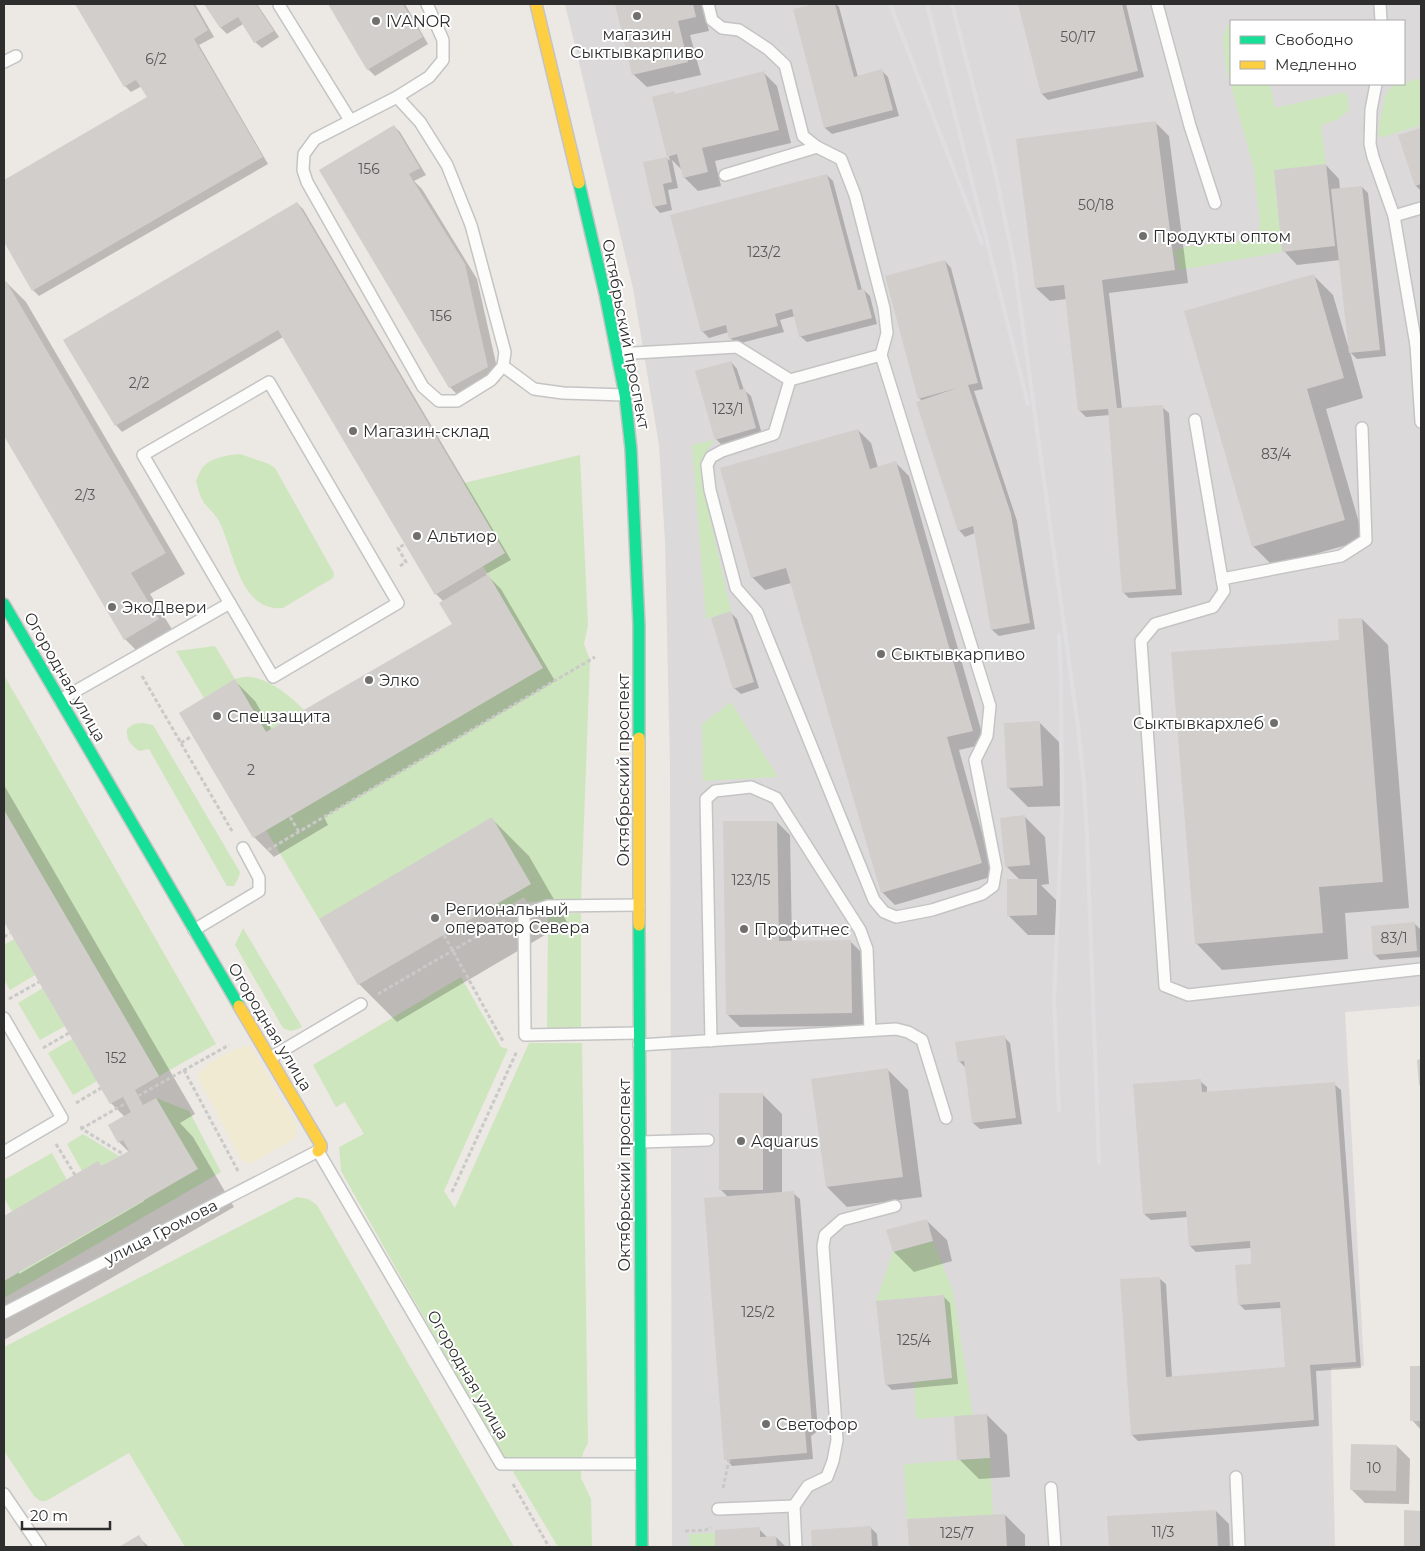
<svg xmlns="http://www.w3.org/2000/svg" width="1425" height="1551" font-family="Montserrat,sans-serif">
<rect width="100%" height="100%" fill="#ece8e4"/>
<path fill="#dcd9db" fill-rule="evenodd" d="M 565,4 L 1421,4 L 1421,1006 L 1345,1012 L 1364,1366 L 1331,1368 L 1335,1547 L 672,1547 L 670,766 L 665,541 L 659,445 L 633,288 ZM 1231,21 L 1404,21 L 1404,84 L 1231,84 Z"/>
<g fill="#cee6be">
<polygon points="1231,23 1231,84 1270,84 1275,108 1345,92 1348,98 1349,110 1337,120 1321,125 1326,164 1274,170 1282,252 1179,270 1174,251 1184,247 1248,240 1258,232 1260,225 1254,169 1226,68 1223,37 1228,24"/>
<polygon points="1421,78 1421,125 1383,137 1379,137 1378,132 1385,96 1391,87"/>
<polygon points="715,440 707,450 703,463 705,496 731,611 706,619 692,445"/>
<path d="M 240,454 L 269,464 L 275,468 L 334,573 L 333,578 L 283,608 C 239,612 234,550 219,521 C 215,514 209,509 204,503 C 200,497 198,488 196,481 C 198,477 200,470 203,467 C 212,457 228,455 240,454 Z"/>
<polygon points="580,455 588,625 584,644 590,660 581,900 527,902 524,897 490,917 486,910 319,919 266,830 542,667 483,566 505,553 464,483"/>
<path d="M 215,646 L 235,679 C 240,678 245,676 251,677 C 271,680 290,696 304,710 L 266,732 L 235,680 L 204,698 L 176,651 Z"/>
<polygon points="4,675 216,1044 159,1076 4,810"/>
<polygon points="731,702 778,777 703,781 702,724"/>
<path d="M 143,723 L 153,725 L 240,872 L 238,879 L 234,886 L 227,886 L 149,749 L 139,751 C 130,744 126,740 127,729 L 134,724 Z"/>
<polygon points="581,913 581,1029 547,1029 548,914"/>
<path d="M 243,928 L 302,1027 C 294,1031 291,1032 283,1028 L 235,945 Z"/>
<polygon points="14,939 35,975 10,990 4,979 4,945"/>
<polygon points="461,977 501,1047 508,1049 444,1191 455,1208 529,1043 582,1043 588,1443 583,1453 582,1461 505,1461 341,1171 339,1147 364,1134 345,1102 336,1107 313,1065"/>
<polygon points="43,988 65,1026 40,1040 18,1003"/>
<polygon points="72,1039 97,1081 73,1095 48,1053"/>
<polygon points="156,1098 189,1111 221,1172 4,1298 4,1281 197,1169"/>
<polygon points="83,1134 119,1156 101,1166 98,1162 82,1171 67,1144"/>
<polygon points="52,1153 67,1180 12,1212 4,1198 4,1180"/>
<polygon points="297,1197 308,1199 317,1205 514,1547 185,1547 129,1453 46,1501 40,1501 34,1496 4,1451 4,1347"/>
<polygon points="933,1241 953,1291 973,1415 916,1419 914,1382 952,1378 944,1295 876,1301 893,1252"/>
<polygon points="990,1458 993,1515 907,1519 904,1464"/>
<polygon points="511,1468 581,1469 581,1478 591,1499 592,1547 558,1547"/>
<polygon points="715,1533 715,1547 690,1547 689,1534"/>
</g>
<path fill="#f0ead3" d="M 244,1046 L 251,1046 L 297,1126 L 297,1132 L 294,1139 L 252,1163 L 247,1163 L 241,1160 L 197,1076 C 201,1065 233,1049 244,1046 Z"/>
<g fill="#0003" fill-rule="evenodd">
<polygon points="76,4 195,4 214,37 199,45 268,164 39,296 33,290 4,240 4,181 148,98 142,86 131,92 125,86"/>
<polygon points="206,4 257,4 279,37 262,48 255,42 243,24 227,34 221,28"/>
<polygon points="330,4 405,4 428,44 375,76 368,69"/>
<polygon points="617,4 702,4 709,31 690,35 701,75 647,87 633,74"/>
<polygon points="821,4 836,4 839,7 858,77 882,71 888,77 899,116 832,134 825,128 795,10"/>
<polygon points="1020,4 1126,4 1144,77 1048,100 1042,94"/>
<polygon points="764,73 777,86 791,143 715,161 721,186 698,191 684,177 682,170 672,160 678,188 668,190 672,210 660,213 654,206 667,158 670,161 653,98 674,93 676,95"/>
<polygon points="1155,122 1169,136 1188,283 1109,293 1122,409 1162,407 1169,413 1182,595 1129,598 1123,592 1110,415 1086,417 1079,410 1067,299 1050,301 1036,288"/>
<polygon points="394,126 400,132 426,175 414,181 422,189 477,279 500,381 463,401 450,387"/>
<polygon points="1421,129 1421,191 1416,186 1399,136"/>
<polygon points="1326,165 1339,179 1340,189 1362,187 1368,193 1386,356 1357,359 1350,352 1363,398 1326,409 1364,540 1273,566 1253,546 1313,275 1333,295 1348,346 1350,346 1340,260 1297,265 1284,251"/>
<polygon points="827,175 833,181 862,290 864,290 870,296 877,324 807,342 800,336 795,316 780,320 784,332 737,344 730,338 729,332 709,338 702,331"/>
<polygon points="297,203 303,209 511,560 486,574 501,589 555,681 324,817 328,825 274,857 254,837 235,681 255,701 272,730 454,624 444,602 436,594 283,337 122,432 116,425"/>
<polygon points="945,261 951,268 983,389 974,391 1017,521 1035,629 999,636 992,630 975,533 965,537 959,530 922,401 919,398"/>
<polygon points="6,282 26,302 185,574 150,594 178,639 145,659 125,639 4,433 4,283"/>
<polygon points="731,362 737,369 744,390 751,396 762,434 722,445 716,439"/>
<polygon points="858,430 871,443 878,468 896,463 909,476 985,744 959,750 994,876 895,905 882,892 791,583 765,590 752,577"/>
<polygon points="731,613 737,619 759,688 741,694 734,688"/>
<polygon points="1362,619 1388,645 1409,908 1345,913 1348,959 1222,970 1196,943 1340,641"/>
<polygon points="1039,722 1059,742 1062,806 1028,807 1008,787"/>
<path d="M 4,785 L 195,1114 L 180,1123 L 193,1137 L 234,1207 L 4,1340 L 4,1218 L 98,1163 L 102,1167 L 129,1152 L 119,1142 L 125,1117 L 111,1103 L 4,919 ZM 143,1199 L 144,1201 L 19,1274 L 19,1271 Z"/>
<polygon points="1025,817 1045,837 1049,884 1041,885 1056,900 1057,935 1028,935 1008,915 1020,880 1006,866"/>
<polygon points="492,819 529,856 567,922 397,1022 359,984"/>
<polygon points="777,822 790,835 792,942 850,941 863,954 864,1026 740,1027 727,1014"/>
<polygon points="1415,924 1421,930 1421,957 1380,960 1374,954"/>
<polygon points="1004,1037 1010,1043 1022,1124 980,1129 973,1123 966,1068 959,1061"/>
<polygon points="888,1070 908,1090 922,1197 847,1207 827,1187"/>
<polygon points="1200,1081 1207,1087 1207,1093 1334,1084 1341,1090 1361,1368 1316,1371 1319,1426 1138,1441 1132,1435 1159,1278 1166,1284 1172,1377 1286,1369 1281,1308 1245,1310 1239,1304 1253,1265 1251,1248 1196,1252 1190,1246 1188,1217 1151,1220 1144,1214"/>
<polygon points="762,1094 782,1114 782,1194 793,1193 800,1199 818,1431 811,1436 813,1459 732,1466 726,1459 729,1198 721,1190"/>
<polygon points="927,1221 947,1240 952,1261 914,1272 894,1252"/>
<polygon points="943,1296 950,1303 958,1384 892,1390 886,1384"/>
<polygon points="1411,1367 1421,1367 1421,1430 1412,1420"/>
<polygon points="987,1415 1007,1435 1010,1477 979,1479 959,1459"/>
<polygon points="1397,1446 1410,1459 1409,1504 1365,1503 1352,1490"/>
<polygon points="1216,1511 1229,1524 1230,1547 1110,1547 1108,1517"/>
<rect x="1405" y="1512" width="16" height="35"/>
<polygon points="1005,1515 1025,1535 1025,1547 910,1547 909,1520"/>
<polygon points="871,1528 877,1534 878,1547 813,1547 812,1531"/>
<polygon points="759,1529 768,1538 776,1537 786,1547 717,1547 716,1531"/>
<polygon points="138,1537 149,1547 121,1547"/>
</g>
<g fill="#d1cecb">
<polygon points="75,4 193,4 208,30 194,39 263,157 32,291 4,242 4,180 147,97 136,80 124,87"/>
<polygon points="204,4 256,4 274,31 254,43 238,17 220,28"/>
<polygon points="328,4 403,4 423,37 367,70"/>
<polygon points="615,4 693,4 696,17 678,21 688,62 632,75"/>
<polygon points="815,4 835,4 854,77 882,69 893,110 824,128 793,9"/>
<polygon points="1018,4 1122,4 1138,71 1041,94"/>
<polygon points="764,71 779,130 702,148 708,172 683,178 677,154 667,157 672,182 663,184 667,204 653,207 643,162 667,157 652,97 674,91 675,94"/>
<polygon points="1156,121 1175,270 1102,280 1117,408 1163,405 1176,589 1122,593 1108,409 1078,411 1064,285 1035,288 1016,139"/>
<polygon points="394,125 420,168 409,174 465,264 488,367 449,388 319,170"/>
<polygon points="1421,128 1421,184 1415,186 1398,135"/>
<polygon points="1326,164 1335,246 1282,252 1274,170"/>
<polygon points="827,174 858,290 864,289 872,318 799,337 792,309 775,314 778,326 729,339 726,325 701,332 670,215"/>
<polygon points="1362,186 1380,350 1349,353 1331,189"/>
<polygon points="297,202 505,553 435,595 278,330 115,426 63,340"/>
<polygon points="945,260 978,383 968,385 1011,514 1030,623 991,630 973,526 958,531 916,402 957,388 918,399 885,276"/>
<polygon points="1314,274 1344,378 1307,389 1345,520 1252,547 1184,311"/>
<polygon points="6,281 166,553 131,573 159,619 124,640 4,436 4,282"/>
<polygon points="731,361 740,390 745,388 756,428 715,440 695,371"/>
<polygon points="858,429 870,469 896,461 973,731 947,737 982,863 881,893 786,568 751,578 720,468"/>
<polygon points="488,574 543,668 253,838 179,713 235,679 266,732 452,624 439,603"/>
<polygon points="731,611 754,682 733,689 711,618"/>
<polygon points="1362,618 1383,882 1319,887 1323,933 1195,944 1171,652 1339,640 1338,619"/>
<polygon points="1040,721 1043,786 1007,788 1004,723"/>
<polygon points="4,810 159,1076 135,1090 143,1105 156,1098 198,1169 4,1281 4,1216 98,1161 101,1166 129,1151 123,1140 118,1143 108,1125 131,1112 123,1097 110,1104 4,922"/>
<polygon points="1025,815 1030,865 1005,867 1000,818"/>
<polygon points="492,817 531,884 358,985 319,919"/>
<polygon points="723,821 777,821 779,941 851,940 852,1013 726,1015"/>
<polygon points="1007,879 1037,879 1037,915 1007,916"/>
<polygon points="1415,922 1417,951 1373,955 1371,926"/>
<polygon points="1005,1035 1016,1118 972,1123 964,1061 958,1062 955,1042"/>
<polygon points="1421,1059 1421,1085 1419,1085 1417,1060"/>
<polygon points="888,1068 903,1177 826,1187 811,1079"/>
<polygon points="1201,1079 1202,1092 1335,1082 1356,1362 1310,1365 1314,1420 1131,1435 1120,1279 1160,1277 1166,1377 1285,1367 1280,1302 1238,1305 1235,1265 1251,1264 1250,1241 1189,1246 1186,1211 1143,1214 1133,1084"/>
<rect x="719" y="1093" width="44" height="97"/>
<polygon points="794,1191 812,1425 805,1430 807,1453 724,1460 704,1198"/>
<polygon points="927,1219 933,1241 893,1252 886,1230"/>
<polygon points="944,1295 952,1378 885,1385 876,1301"/>
<rect x="1410" y="1366" width="11" height="55"/>
<polygon points="987,1414 990,1458 957,1460 954,1416"/>
<polygon points="1351,1444 1397,1445 1396,1491 1350,1490"/>
<polygon points="1216,1510 1218,1547 1109,1547 1107,1516"/>
<polygon points="1404,1510 1421,1511 1421,1547 1404,1547"/>
<polygon points="1005,1514 1007,1547 909,1547 907,1519"/>
<polygon points="871,1526 872,1547 812,1547 811,1530"/>
<polygon points="760,1527 760,1537 776,1536 777,1547 715,1547 715,1530"/>
<polygon points="139,1535 146,1547 119,1547"/>
</g>
<g fill="none" stroke-linecap="round" stroke-linejoin="round">
<g stroke="#c5c4c5" stroke-width="14">
<g id="lane">
<polyline points="708,4 712,20 722,28 739,30 768,49 785,65 803,136 817,147 841,159 855,195 884,308 887,333 881,355"/>
<polyline points="1157,4 1190,126 1215,203"/>
<polyline points="1380,4 1381,21"/>
<polyline points="279,5 350,120"/>
<polyline points="4,62 16,56"/>
<polyline points="1376,84 1371,110 1370,144 1373,157 1394,216 1416,345"/>
<polyline points="397,97 420,122 447,165 471,225 505,352 503,366 491,380 457,401 439,401 423,387 307,182 303,170 304,154 315,139 397,97 429,77 443,60 443,40 427,4"/>
<polyline points="725,175 817,147"/>
<polyline points="1394,216 1421,208"/>
<polyline points="1421,344 1416,345 1421,422"/>
<polyline points="617,354 737,347 790,380 881,355 990,706 987,736 975,760 996,868 993,886 982,894 932,910 896,917 884,912 874,900 757,612 736,588 710,490 707,465 711,457 722,451 774,434 790,380"/>
<polyline points="503,366 534,389 563,393 625,395"/>
<polygon points="269,382 398,603 273,677 143,455"/>
<polyline points="1195,420 1224,591 1213,607 1155,624 1141,641 1165,986 1188,995 1421,969"/>
<polyline points="1222,579 1341,556 1366,540 1362,428"/>
<polyline points="60,700 230,603"/>
<polyline points="639,905 548,906 524,914 525,1035 639,1033"/>
<polyline points="194,930 259,891 259,878 243,848"/>
<polyline points="4,1018 62,1118 4,1152"/>
<polyline points="711,1041 706,799 715,791 751,787 776,798 860,930 867,949 870,1030"/>
<polyline points="639,1045 896,1029 908,1032 922,1040 946,1118"/>
<polyline points="270,1058 361,1004"/>
<polyline points="640,1142 708,1140"/>
<polyline points="4,1313 318,1151 501,1464 641,1464"/>
<polyline points="1236,1477 1239,1547"/>
<polyline points="1051,1488 1055,1547"/>
<polyline points="4,1494 40,1547"/>
<polyline points="718,1509 794,1506"/>
<polyline points="796,1547 794,1506 808,1486 827,1477 833,1461 837,1440 823,1246 825,1235 842,1220 895,1206"/>
</g>
</g>
<g stroke="#c5c4c5" stroke-width="14">
<g id="fast">
<polyline points="579,183 605,294 625,395 631,449 639,625 639,738"/>
<polyline points="4,604 239,1006"/>
<polyline points="639,925 642,1547"/>
</g>
</g>
<g stroke="#c5c4c5" stroke-width="14">
<g id="slow">
<polyline points="536,4 579,183"/>
<polyline points="639,738 639,925"/>
<polyline points="239,1006 321,1145 321,1148 318,1151"/>
</g>
</g>
<g stroke="#c9c9c8" stroke-width="3" stroke-dasharray="4 2.5" stroke-linecap="butt">
<polyline points="400,566 406,562 398,548 405,544"/>
<polyline points="142,676 232,831"/>
<polyline points="181,743 192,736"/>
<polyline points="290,817 299,832"/>
<polyline points="268,850 595,657"/>
<polyline points="444,935 504,1043"/>
<polyline points="4,937 10,933"/>
<polyline points="378,994 505,920"/>
<polyline points="9,999 39,982"/>
<polyline points="43,1048 69,1033"/>
<polyline points="184,1070 238,1171"/>
<polyline points="138,1096 229,1045"/>
<polyline points="76,1103 101,1088"/>
<polyline points="81,1126 82,1129 123,1154"/>
<polyline points="81,1129 126,1103"/>
<polyline points="56,1144 75,1175"/>
<polyline points="452,1192 517,1051"/>
<polyline points="513,1484 549,1547"/>
<polyline points="723,1488 729,1460"/>
<polyline points="685,1531 706,1530 711,1527"/>
</g>
<use href="#lane" stroke="#fcfcfb" stroke-width="11"/>
<use href="#fast" stroke="#16e098" stroke-width="11"/>
<use href="#slow" stroke="#ffcf43" stroke-width="11"/>
<g stroke="#dfdfe1" stroke-width="4">
<polyline points="890,4 982,243"/>
<polyline points="927,4 1028,404"/>
<polyline points="952,4 995,171 1014,263 1078,727 1084,783 1087,835 1099,1163"/>
<polyline points="1059,635 1061,677 1062,815 1054,1000 1059,1111"/>
</g>
</g>
<g fill="#706f6e" stroke="#fff" stroke-width="2">
<circle cx="637" cy="16" r="5"/>
<circle cx="376" cy="21" r="5"/>
<circle cx="1143" cy="236" r="5"/>
<circle cx="353" cy="431" r="5"/>
<circle cx="417" cy="536" r="5"/>
<circle cx="112" cy="607" r="5"/>
<circle cx="881" cy="654" r="5"/>
<circle cx="369" cy="680" r="5"/>
<circle cx="217" cy="716" r="5"/>
<circle cx="1274" cy="723" r="5"/>
<circle cx="435" cy="918" r="5"/>
<circle cx="744" cy="929" r="5"/>
<circle cx="741" cy="1141" r="5"/>
<circle cx="766" cy="1424" r="5"/>
</g>
<g text-anchor="middle" dominant-baseline="central" stroke-width="4" stroke-linejoin="round" paint-order="stroke">
<g font-size="14" fill="#585857">
<text x="1078" y="37">50/17</text>
<text x="156" y="59">6/2</text>
<text x="369" y="169">156</text>
<text x="1096" y="205">50/18</text>
<text x="764" y="252">123/2</text>
<text x="441" y="316">156</text>
<text x="139" y="383">2/2</text>
<text x="728" y="409">123/1</text>
<text x="1276" y="454">83/4</text>
<text x="85" y="495">2/3</text>
<text x="251" y="770">2</text>
<text x="751" y="880">123/15</text>
<text x="1394" y="938">83/1</text>
<text x="116" y="1058">152</text>
<text x="758" y="1312">125/2</text>
<text x="914" y="1340">125/4</text>
<text x="1374" y="1468">10</text>
<text x="1163" y="1532">11/3</text>
<text x="957" y="1533">125/7</text>
</g>
<g font-size="16" fill="#2e2e2e" stroke="#fff" text-anchor="start">
<text x="386" y="21">IVANOR</text>
<text x="637" y="34" text-anchor="middle">магазин<tspan x="637" dy="18">Сыктывкарпиво</tspan></text>
<text x="1153" y="236">Продукты оптом</text>
<text x="363" y="431">Магазин-склад</text>
<text x="427" y="536">Альтиор</text>
<text x="122" y="607">ЭкоДвери</text>
<text x="891" y="654">Сыктывкарпиво</text>
<text x="379" y="680">Элко</text>
<text x="227" y="716">Спецзащита</text>
<text x="1264" y="723" text-anchor="end">Сыктывкархлеб</text>
<text x="445" y="909">Региональный<tspan x="445" dy="18">оператор Севера</tspan></text>
<text x="754" y="929">Профитнес</text>
<text x="751" y="1141">Aquarus</text>
<text x="776" y="1424">Светофор</text>
</g>
<g font-size="16" fill="#2e2e2e" stroke="#fff">
<text transform="translate(626 334) rotate(79)">Октябрьский проспект</text>
<text transform="translate(65 677) rotate(60)">Огородная улица</text>
<text transform="translate(623 770) rotate(-90)">Октябрьский проспект</text>
<text transform="translate(270 1027) rotate(59)">Огородная улица</text>
<text transform="translate(624 1175) rotate(-90)">Октябрьский проспект</text>
<text transform="translate(161 1232) rotate(-27)">улица Громова</text>
<text transform="translate(468 1375) rotate(60)">Огородная улица</text>
</g>
</g>
<rect width="1425" height="1551" fill="none" stroke="#2e2e2e" stroke-width="10"/>
<rect x="1230" y="20" width="175" height="65" fill="#ffffff" stroke="#ababab"/>
<rect x="1240" y="36" width="25" height="8" fill="#16e098" stroke="#ababab"/>
<text x="1275" y="45" font-size="15" fill="#2e2e2e">Свободно</text>
<rect x="1240" y="61" width="25" height="8" fill="#ffcf43" stroke="#ababab"/>
<text x="1275" y="70" font-size="15" fill="#2e2e2e">Медленно</text>
<path d="M22 1521v8h88v-8" fill="none" stroke="#2e2e2e" stroke-width="2.5"/>
<text x="30" y="1521" font-size="15" fill="#2e2e2e" stroke="#ffffff" stroke-width="4" paint-order="stroke">20 m</text>
</svg>
